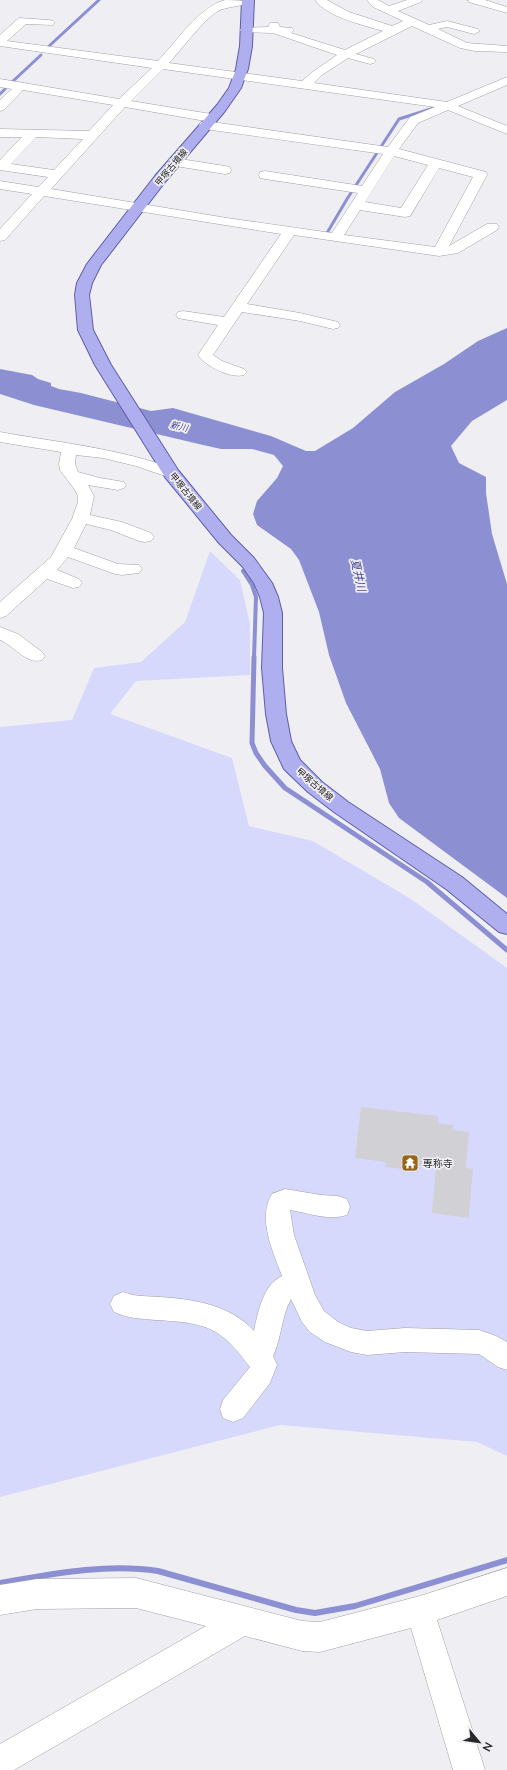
<svg xmlns="http://www.w3.org/2000/svg" width="507" height="1770" font-family="Lato,'Noto Sans JP',sans-serif">
<rect width="100%" height="100%" fill="#efeff3"/>
<polygon fill="#d6d9fc" points="210,551 240,580 250,624 250,675 136,681 110,714 232,758 249,826 313,841 411,899 507,968 507,1456 477,1442 280,1425 0,1497 0,727 72,720 94,668 141,662 185,622"/>
<polygon fill="#8c90d3" points="507,328 507,400 472,421 451,446 459,463 486,477 486,493 492,534 507,584 507,898 399,818 389,803 380,769 346,703 329,655 319,612 299,560 291,549 257,525 253,514 257,501 277,478 283,466 274,455 252,449 221,449 203,445 34,405 0,394 0,369 32,375 38,379 51,383 51,386 59,389 81,393 151,411 173,408 271,436 306,451 315,451 353,428 395,392 444,364 478,341"/>
<g fill="none" stroke-linecap="round" stroke-linejoin="round">
<g stroke="#8c90d3" stroke-width="3">
<polyline points="48,47 99,0"/>
<polyline points="11,83 41,55"/>
<polyline points="0,94 5,89"/>
<polyline points="327,233 347,199 399,119 437,107"/>
</g>
<polyline stroke="#8c90d3" stroke-width="4" points="243,571 252,585 256,597 254,658"/>
<polyline stroke="#8c90d3" stroke-width="5" points="254,657 252,743 256,753 265,766 285,788 427,882 507,950"/>
<path stroke="#8c90d3" stroke-width="6" d="M 0,1583 C 52,1574 106,1563 158,1571 L 296,1610 L 315,1613 L 355,1606 L 507,1560"/>
</g>
<polygon fill="#d1d1d5" points="361,1107 438,1116 438,1123 453,1125 452,1130 469,1132 466,1168 473,1169 469,1218 432,1213 436,1168 404,1164 403,1169 385,1167 386,1162 355,1158"/>
<g fill="none" stroke-linecap="round" stroke-linejoin="round">
<g stroke="#9fa0a3" stroke-width="1">
<g id="minor">
<path d="M 225,0 L 253,1 C 249,6 227,6 218,11 C 203,20 182,49 169,63 L 302,81 L 314,71 L 337,55 L 273,33 L 242,32 L 240,30 L 242,28 L 268,27 L 270,23 L 278,23 L 280,27 L 292,28 L 294,30 L 291,33 L 345,50 L 383,31 C 363,25 327,17 315,0 L 327,0 L 349,12 L 392,26 L 403,21 L 373,7 L 367,0 L 378,0 L 389,6 L 407,0 L 422,0 L 421,2 L 398,11 L 429,25 L 447,21 L 478,29 L 480,31 L 474,34 L 447,27 L 438,29 L 467,43 L 507,46 L 507,52 L 475,51 L 460,48 L 412,26 L 356,54 L 374,59 L 376,61 L 374,63 L 370,64 L 348,58 L 322,75 L 314,83 L 447,102 L 507,77 L 507,85 L 458,106 L 507,126 L 507,134 L 448,110 L 418,123 L 399,149 L 486,172 L 487,175 L 449,246 L 487,224 L 497,224 L 499,227 L 497,230 L 458,253 L 439,256 L 294,235 L 247,304 L 300,313 L 338,322 L 340,325 L 338,328 L 333,329 L 300,321 L 242,312 L 213,355 L 222,361 L 244,369 L 247,372 L 244,375 C 231,379 205,366 198,355 L 218,325 L 183,319 L 178,318 L 176,315 L 178,312 L 183,311 L 224,317 L 281,234 L 44,196 L 5,240 L 0,241 L 0,229 L 32,194 L 0,189 L 0,181 L 38,187 L 48,177 L 0,170 L 0,160 L 22,137 L 0,137 L 0,129 L 89,131 L 113,105 L 23,90 L 4,110 L 0,111 L 0,100 L 12,89 L 0,87 L 0,79 L 119,99 L 152,68 L 0,46 L 0,35 L 19,18 L 49,20 L 53,21 L 55,23 L 53,25 L 26,24 L 7,41 L 158,61 C 176,42 199,7 225,0 ZM 163,69 L 435,107 L 410,117 L 388,147 L 205,121 L 201,122 L 199,125 L 201,128 L 205,129 L 383,154 L 362,186 L 265,171 L 260,172 L 259,175 L 260,178 L 265,179 L 358,193 L 332,233 L 227,218 L 51,189 L 125,107 L 211,122 L 215,121 L 217,118 L 215,115 L 211,114 L 131,101 ZM 36,137 L 83,139 L 54,170 L 11,164 ZM 394,156 L 428,165 L 401,208 L 365,202 ZM 439,168 L 473,177 L 435,247 L 344,235 L 360,210 L 405,217 L 410,216 Z"/>
<polygon points="468,0 485,0 507,7 507,13 469,2"/>
<polygon points="174,158 225,166 230,167 231,170 230,173 225,174 169,165 168,162 169,159"/>
<path d="M 0,432 C 60,443 119,448 177,470 L 179,473 L 177,476 L 171,478 L 136,466 L 103,458 L 76,455 L 75,464 L 78,472 L 100,478 L 124,482 L 126,485 L 124,488 L 118,490 L 88,485 L 94,496 L 90,515 L 122,522 L 151,533 L 154,537 L 151,541 L 145,542 L 139,541 L 111,530 L 86,524 L 74,548 L 118,564 L 139,565 L 142,569 L 139,573 L 122,575 L 115,574 L 68,557 L 57,570 L 79,579 L 82,583 L 79,587 L 73,588 L 47,579 L 6,616 L 0,618 L 0,602 L 51,557 L 72,519 L 78,502 L 78,496 L 75,490 L 60,470 L 59,464 L 61,452 L 0,442 Z"/>
<path d="M 0,627 L 18,634 L 42,652 L 45,656 L 42,660 C 26,665 15,646 0,640 Z"/>
<path d="M 285,1189 L 321,1195 L 338,1196 L 347,1199 L 350,1207 L 347,1215 C 327,1221 309,1213 290,1210 L 294,1235 L 315,1295 L 324,1311 L 338,1322 L 351,1328 L 367,1331 L 405,1328 L 479,1330 L 496,1336 L 507,1342 L 507,1370 L 498,1367 L 479,1354 L 405,1352 L 367,1355 L 351,1352 L 325,1342 L 310,1332 L 302,1322 L 291,1299 C 281,1317 282,1337 273,1356 L 277,1365 L 270,1383 L 243,1418 L 233,1422 L 223,1418 L 220,1409 L 223,1400 L 250,1367 C 220,1326 206,1323 156,1320 C 141,1319 128,1318 114,1312 L 110,1304 L 114,1296 L 123,1292 C 135,1297 147,1296 160,1297 C 193,1299 231,1305 254,1331 C 258,1312 263,1285 282,1276 C 273,1251 257,1219 272,1194 Z"/>
<polygon points="507,1568 507,1596 437,1620 485,1770 453,1770 411,1628 320,1652 302,1651 245,1636 14,1770 0,1770 0,1744 206,1626 136,1608 37,1609 0,1615 0,1585 37,1579 136,1578 302,1621 320,1622 420,1596"/>
</g>
</g>
<g stroke="#5e5ea5" stroke-width="2">
<polygon id="major" points="242,0 254,0 252,46 248,69 241,88 225,111 165,182 101,265 92,283 89,295 93,330 111,365 178,470 231,535 254,558 272,583 278,597 282,613 282,668 286,714 291,741 300,760 322,782 348,802 462,877 507,914 507,934 499,932 446,889 334,812 308,792 284,769 271,741 266,714 262,668 264,613 260,597 254,583 242,566 219,543 165,477 95,365 78,330 75,295 77,283 87,264 155,176 217,105 229,88 236,69 240,46"/>
</g>
<use href="#minor" fill="#fff" fill-rule="evenodd"/>
<use href="#major" fill="#afaff0" fill-rule="evenodd"/>
</g>
<defs>
<g id="temple-square" transform="scale(0.9)"><rect x="-9" y="-9" width="18" height="18" rx="4" fill="#976418" stroke="#efeff3"/><path d="M0-6L5-2H3V0L6.5 2.5H4V6H1.5V3h-3V6H-4V2.5H-6.5L-3 0V-2H-5Z" fill="#fff"/></g>
</defs>
<g fill-rule="evenodd">
<use href="#temple-square" x="410" y="1163"/>
</g>
<g text-anchor="middle" dominant-baseline="central" stroke-width="3.5" stroke-linejoin="round" paint-order="stroke">
<g font-size="9" fill="#29292b" stroke="#efeff3">
<text transform="translate(171 167) rotate(-50)">甲塚古墳線</text>
<text transform="translate(186 491) rotate(51)">甲塚古墳線</text>
<text transform="translate(315 784) rotate(41)">甲塚古墳線</text>
</g>
<g font-size="9" font-style="italic" fill="#474595" stroke="#efeff3">
<text transform="translate(179 426) rotate(13)">新川</text>
</g>
<g font-size="10" fill="#29292b" stroke="#efeff3" text-anchor="start">
<text x="423" y="1163">専称寺</text>
</g>
<g font-size="11" font-style="italic" fill="#474595" stroke="#efeff3">
<text transform="translate(359 575) rotate(77)">夏井川</text>
</g>
</g>
<g transform="translate(479 1742) rotate(119)" stroke="#efeff3" stroke-width="3" paint-order="stroke">
<path d="M0-3L7 15L0 10L-7 15Z" fill="#29292b"/>
<text y="-6" font-size="11" font-weight="bold" text-anchor="middle" fill="#29292b">N</text>
</g>
</svg>
